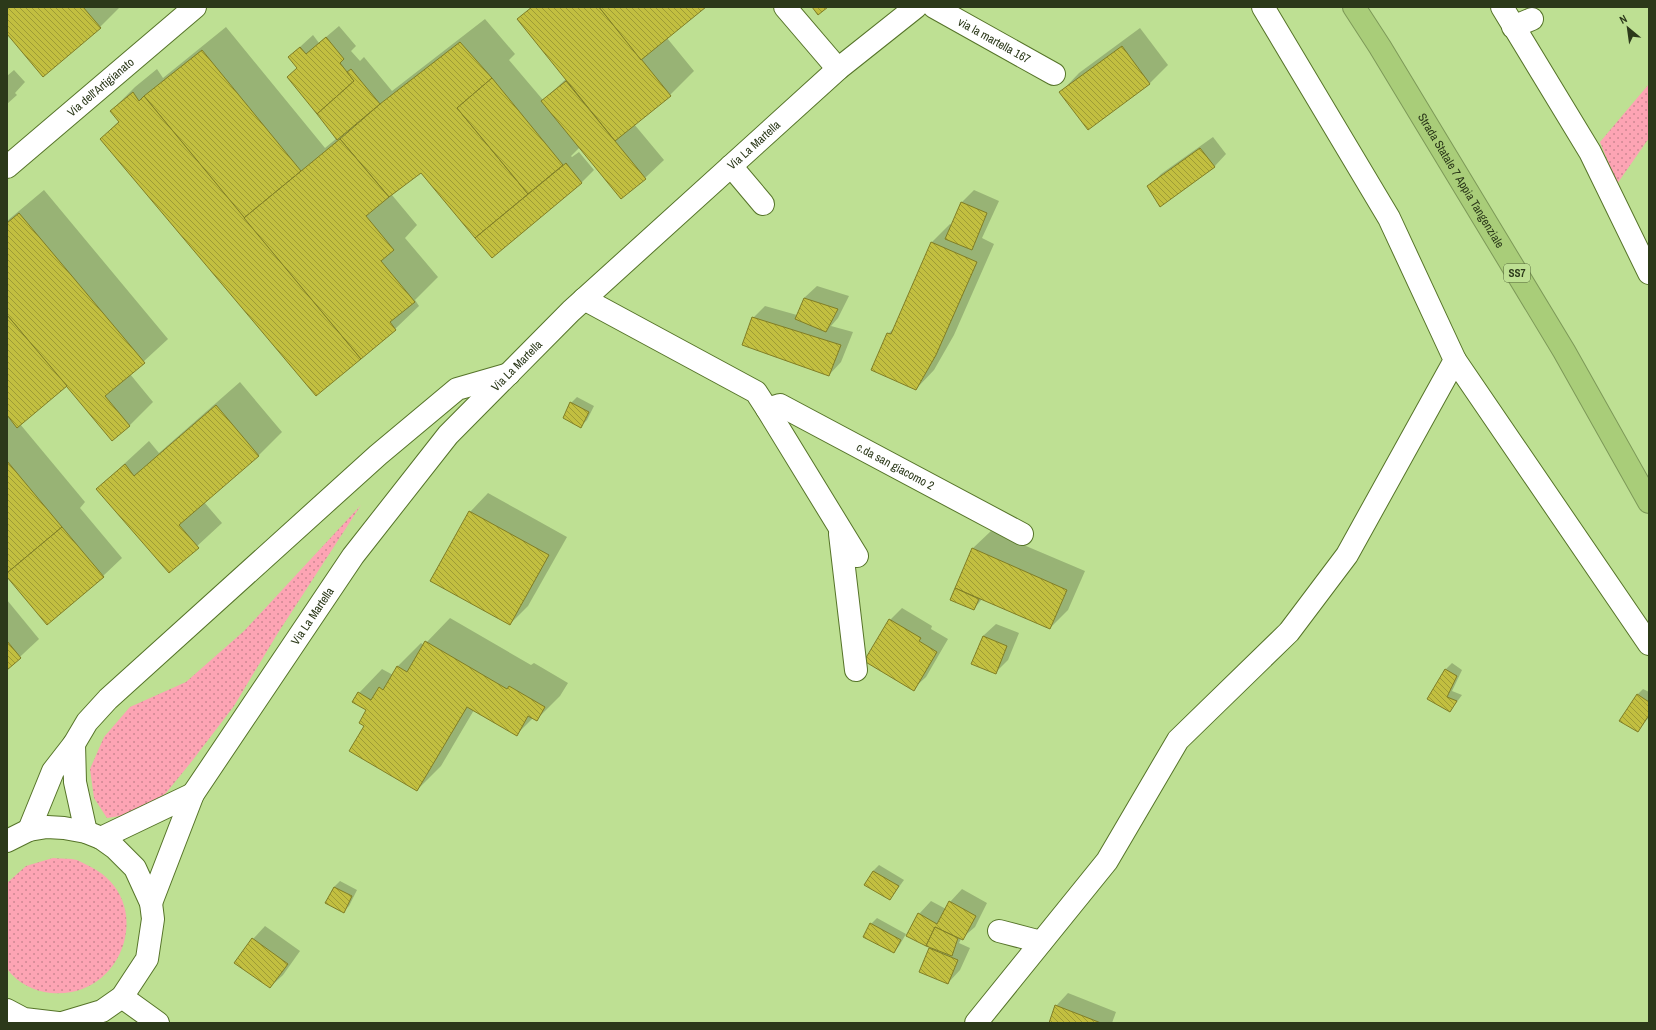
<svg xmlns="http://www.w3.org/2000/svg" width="1656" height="1030" font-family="'Archivo Narrow',sans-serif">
<defs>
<pattern id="grass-dots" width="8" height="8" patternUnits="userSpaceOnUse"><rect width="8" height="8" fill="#fda4b4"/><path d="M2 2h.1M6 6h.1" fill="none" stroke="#cd8792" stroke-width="1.8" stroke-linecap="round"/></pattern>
<pattern id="building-back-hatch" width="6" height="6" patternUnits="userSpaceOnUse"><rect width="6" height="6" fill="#c2bf40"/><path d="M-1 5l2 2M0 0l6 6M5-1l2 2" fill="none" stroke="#9e9c35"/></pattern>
</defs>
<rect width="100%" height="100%" fill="#bee093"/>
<g fill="url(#grass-dots)">
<polygon points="1649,84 1649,138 1617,184 1600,142"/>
<polygon points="361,505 276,636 234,706 192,761 166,793 140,813 107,818 94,798 90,769 104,737 130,707 186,682 244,631"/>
<path d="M 53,858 C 61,859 70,858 77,860 C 82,862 86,865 91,867 C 157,901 124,1000 51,993 C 33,991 18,983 7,969 L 7,883 L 26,866 Z"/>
</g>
<g fill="#0003">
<polygon points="7,7 120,7 100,27 7,33"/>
<polygon points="531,7 705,7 667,38 694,71 670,95 634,124 664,160 645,178 580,147 571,156 572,157 579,152 594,170 582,182 492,257 421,172 392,195 417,225 405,238 438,277 415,300 419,306 395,329 101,139 119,121 111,111 135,87 157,69 163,78 226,27 325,148 337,138 298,67 289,57 313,35 319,43 339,26 356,46 351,51 360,61 364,57 392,91 485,19 515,54 509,60 543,100 566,79 518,20"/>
<polygon points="1140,28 1168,65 1149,84 1061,92 1079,73"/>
<polygon points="14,70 25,82 15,93 17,95 7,104 7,76"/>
<polygon points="1213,137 1226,154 1214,167 1148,187 1161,174"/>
<polygon points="44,190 168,339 130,374 153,402 129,426 68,385 20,424 85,502 80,508 122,558 103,576 47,623 7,575 7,221"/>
<polygon points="974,190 999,201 982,238 994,244 954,335 934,370 916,389 888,334 895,327 932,242 950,224 952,225 961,203"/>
<polygon points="817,286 849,296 838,318 831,326 853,332 841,362 829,375 753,318 765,306 797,315 804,298"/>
<polygon points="240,382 282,432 258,456 204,502 222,523 169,572 97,489 149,441 159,453"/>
<polygon points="577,397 594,406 587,420 581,426 571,403"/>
<polygon points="488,493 567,537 528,606 510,624 470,512"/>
<polygon points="991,531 1085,571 1068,610 1050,628 982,599 974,609 951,599 972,549"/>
<polygon points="7,600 39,639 7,669"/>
<polygon points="902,608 932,626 931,629 948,639 926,677 913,689 890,620"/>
<polygon points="450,618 531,665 534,663 568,683 560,696 536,720 533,718 516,735 474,710 441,766 417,790 366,726 368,710 359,693 382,669 393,675 397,667 421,643 424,645"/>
<polygon points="996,624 1019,633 1008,660 995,673 972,663 983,636"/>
<polygon points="1452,663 1462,670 1452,691 1462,695 1450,711 1428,698 1446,669"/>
<polygon points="1643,689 1649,692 1649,717 1638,731 1638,694"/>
<polygon points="879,865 904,880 890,899 873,871"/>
<polygon points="340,881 357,890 349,906 344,911 326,903 334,887"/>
<polygon points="962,889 987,903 975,927 961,939 959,943 970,948 960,970 948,983 920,971 931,947 919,914 931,901 946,909 950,902"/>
<polygon points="877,918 906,934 899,946 894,952 871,924"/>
<polygon points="265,926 300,951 283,975 270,987 253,939"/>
<polygon points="1068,993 1116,1012 1112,1023 1050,1023 1056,1006"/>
</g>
<g fill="url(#building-back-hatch)" stroke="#807e26">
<polygon points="7,7 83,7 101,28 43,77 7,34"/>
<polygon points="532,7 599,7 671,96 615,141 517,19"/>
<polygon points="599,7 706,7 641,60"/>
<polygon points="812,7 828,7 818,15"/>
<polygon points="326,37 344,59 340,63 354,81 317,114 287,77 297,68 288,57 300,47 306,54"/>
<polygon points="460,42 492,78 457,108 528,194 475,238 421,173 389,197 340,139 380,104"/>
<polygon points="1122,46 1150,84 1088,130 1059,92"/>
<polygon points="202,50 301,171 244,218 144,96"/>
<polygon points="351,69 380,104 337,140 317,114 354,81 347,72"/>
<polygon points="492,78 563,165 528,194 457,108"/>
<polygon points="566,81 646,179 621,199 541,101"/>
<polygon points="133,92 139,101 144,96 361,359 316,396 100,139 119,122 110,111"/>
<polygon points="340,139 389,197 366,216 394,250 381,261 415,302 390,322 396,330 361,359 244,218"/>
<polygon points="1200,148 1215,167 1160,207 1147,186"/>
<polygon points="566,163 582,183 492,258 475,238"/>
<polygon points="961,202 987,213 972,250 945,239"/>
<polygon points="19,213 145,363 105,396 130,426 112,441 7,315 7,223"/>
<polygon points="931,242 977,262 936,355 916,390 871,370 887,333 891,334"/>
<polygon points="804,298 838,309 826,332 795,319"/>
<polygon points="7,315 67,386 17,428 7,415"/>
<polygon points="752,317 841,345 829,376 742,345"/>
<polygon points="570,402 589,412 581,428 563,418"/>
<polygon points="216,405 259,456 179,525 199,548 169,573 96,489 125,464 134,476"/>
<polygon points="7,461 62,527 7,573"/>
<polygon points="469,511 549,555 510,625 430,581"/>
<polygon points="62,527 104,577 47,625 7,577 7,573"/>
<polygon points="972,548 1067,590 1050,629 955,588"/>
<polygon points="955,588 979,599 974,610 950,600"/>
<polygon points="889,619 921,638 919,641 937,652 914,691 864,661"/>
<polygon points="983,636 1007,646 996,674 971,664"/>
<polygon points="7,641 21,658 7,670"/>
<polygon points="425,641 507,689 509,686 545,707 537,721 528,716 517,736 467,707 417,791 349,751 364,726 359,723 366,710 352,702 358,692 371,700 379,687 383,690 397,666 407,672"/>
<polygon points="1445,669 1457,676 1447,697 1457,701 1450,712 1427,699"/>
<polygon points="1637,694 1649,702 1649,715 1638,732 1619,721"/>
<polygon points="873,871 899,886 890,900 864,885"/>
<polygon points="334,887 352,896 344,913 325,903"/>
<polygon points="949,901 976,916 963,940 935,927 926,946 906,936 918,913 937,924"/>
<polygon points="870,923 901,940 894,953 863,937"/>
<polygon points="935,927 958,938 952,956 926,946"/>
<polygon points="252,938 288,964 270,988 234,963"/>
<polygon points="929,948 958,960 948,984 919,972"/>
<polygon points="1055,1005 1101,1023 1049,1023"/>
</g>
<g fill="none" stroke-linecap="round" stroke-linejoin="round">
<g stroke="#567429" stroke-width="24">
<g id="minor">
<polyline points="785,7 838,69"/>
<path id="s1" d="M 934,7 L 1054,74"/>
<polyline points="1502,7 1590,152 1649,273"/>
<polyline points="1513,27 1532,19"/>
<polyline points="731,166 763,204"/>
<path id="s2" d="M 7,167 L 195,7"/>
<path id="s3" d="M 584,299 L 756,392 L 767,409 L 780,405 L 1022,534"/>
<polyline points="1455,360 1649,644"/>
<polyline points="767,409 857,556"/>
<polyline points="840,534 856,670"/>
<polyline points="74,744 75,782 86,832"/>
<polyline points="29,830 53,771 74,744 87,722 108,699 378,455 457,389 509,374"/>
<polyline points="101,838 193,794"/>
<polyline points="7,841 29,830 47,827 64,828 86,832 101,838 115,848 135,868 151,903 153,919 147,959 122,997 102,1011 62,1023"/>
<path id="s4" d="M 151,903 L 193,794 L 353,556 L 448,435 L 571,311 L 838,69 L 916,7"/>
<polyline points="999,931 1041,942"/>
<polyline points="122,997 158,1023"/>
<polyline points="7,1010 24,1019 58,1023"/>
<polyline points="976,1023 1107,861 1178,740 1289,632 1347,555 1455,360 1389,218 1263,7"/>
</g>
</g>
<g stroke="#7d9958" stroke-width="24">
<g id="highway">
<path id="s5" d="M 1354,7 L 1380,47 L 1564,351 L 1649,502"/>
</g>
</g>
<use href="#minor" stroke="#fff" stroke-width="22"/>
<use href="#highway" stroke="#a9cd79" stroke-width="22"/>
</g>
<g text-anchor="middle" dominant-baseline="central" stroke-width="3.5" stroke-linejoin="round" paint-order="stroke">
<rect fill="#bee093" stroke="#586b3e" stroke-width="1" x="1504" y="264" width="26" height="18" rx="3"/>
<g font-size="11" font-weight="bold" fill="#2c391a">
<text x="1517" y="273">SS7</text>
</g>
<g font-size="12" fill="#2c391a" stroke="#bee093">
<text stroke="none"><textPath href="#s1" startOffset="69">via la martella 167</textPath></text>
<text stroke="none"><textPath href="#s2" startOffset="123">Via dell'Artigianato</textPath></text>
<text stroke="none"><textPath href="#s4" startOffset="979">Via La Martella</textPath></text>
<text stroke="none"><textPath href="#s5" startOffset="204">Strada Statale 7 Appia Tangenziale</textPath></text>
<text stroke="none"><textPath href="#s4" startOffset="655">Via La Martella</textPath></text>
<text stroke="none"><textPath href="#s3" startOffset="360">c.da san giacomo 2</textPath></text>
<text stroke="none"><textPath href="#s4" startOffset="331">Via La Martella</textPath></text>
</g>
</g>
<rect width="1656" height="1030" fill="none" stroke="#2c391a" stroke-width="16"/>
<g transform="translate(1628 28) rotate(331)" stroke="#bee093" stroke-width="3" paint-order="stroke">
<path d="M0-3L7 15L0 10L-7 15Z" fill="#2c391a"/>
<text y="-6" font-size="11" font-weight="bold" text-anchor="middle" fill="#2c391a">N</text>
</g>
</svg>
